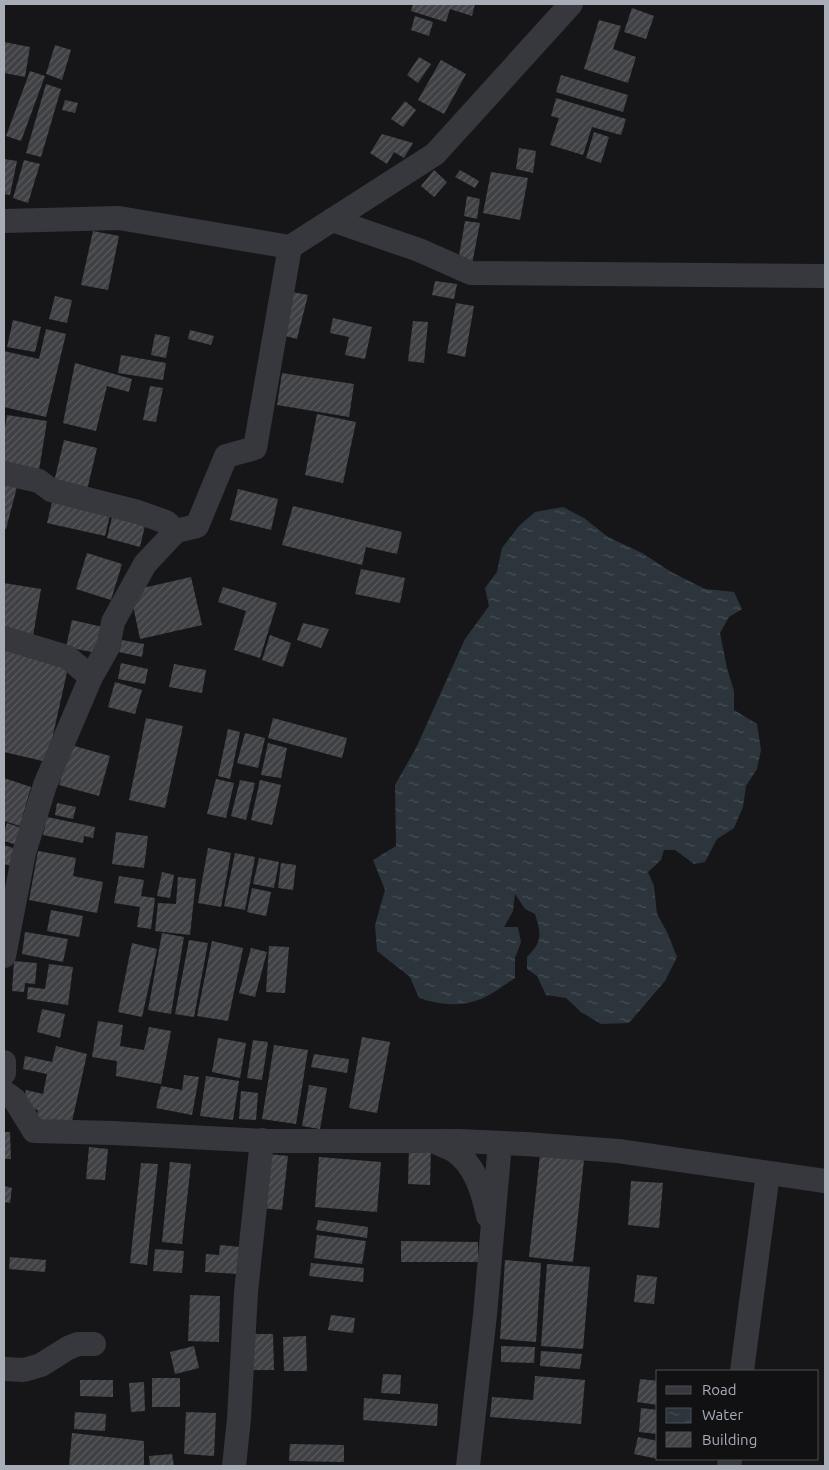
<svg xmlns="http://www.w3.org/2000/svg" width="829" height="1470" font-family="Ubuntu,sans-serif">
<defs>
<pattern id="water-ripples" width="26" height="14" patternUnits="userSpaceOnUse" patternTransform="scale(1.25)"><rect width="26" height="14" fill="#2c353c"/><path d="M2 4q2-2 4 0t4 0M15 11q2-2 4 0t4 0" fill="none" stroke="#485056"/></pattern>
<pattern id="building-hatch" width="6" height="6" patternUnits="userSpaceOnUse" patternTransform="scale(1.25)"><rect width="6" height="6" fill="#404145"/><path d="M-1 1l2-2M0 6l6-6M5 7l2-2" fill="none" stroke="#595a5e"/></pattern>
</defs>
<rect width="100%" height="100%" fill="#161618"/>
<path fill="url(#water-ripples)" d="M 563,507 L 584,518 L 608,537 L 642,553 L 673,573 L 705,589 L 734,592 L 742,609 L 729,617 L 720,633 L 727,668 L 734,691 L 734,710 L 757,724 L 761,750 L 757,769 L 746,786 L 743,807 L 734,828 L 717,839 L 705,862 L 694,864 L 675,850 L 664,850 L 661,860 L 648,872 L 654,886 L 657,914 L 667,932 L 677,957 L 665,981 L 629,1023 L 601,1024 L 581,1012 L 566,998 L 546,995 L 537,976 L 527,969 L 527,957 C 543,941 541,934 535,914 L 525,909 L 515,894 L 513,911 L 504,927 L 518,927 L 521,942 L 515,958 L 515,978 C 504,985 493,994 481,999 C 461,1007 439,1005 419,998 L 410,977 L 377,951 L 375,925 L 385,890 L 373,860 L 396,846 L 395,785 L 416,748 L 465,639 L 489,606 L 485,588 L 497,572 L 502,548 L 519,526 L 535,512 Z"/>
<g fill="url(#building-hatch)">
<polygon points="413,4 475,4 472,16 450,9 446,22 411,11"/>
<polygon points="632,8 654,16 646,39 624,32"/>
<polygon points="415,16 433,22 429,36 411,30"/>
<polygon points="599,20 621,26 613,49 636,57 628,83 584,69"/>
<polygon points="4,42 30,47 25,77 4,73"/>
<polygon points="55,45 71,50 62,80 46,74"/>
<polygon points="419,57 431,64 418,83 407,75"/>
<polygon points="441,60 466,74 444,114 418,100"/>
<polygon points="30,71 45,76 21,141 6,136"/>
<polygon points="561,75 628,95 623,112 556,92"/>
<polygon points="46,84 61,89 41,157 26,153"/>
<polygon points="556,98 626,119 621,135 592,127 583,155 550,145 559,118 551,116"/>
<polygon points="65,100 78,103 75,113 62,110"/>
<polygon points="405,101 416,110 403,127 391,119"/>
<polygon points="594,132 609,137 601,163 586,158"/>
<polygon points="382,134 413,143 404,158 394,152 387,164 370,153"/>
<polygon points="519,148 536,151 533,173 516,169"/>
<polygon points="4,159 17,161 10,195 4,194"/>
<polygon points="24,160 40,164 28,203 13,198"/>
<polygon points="434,170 447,182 434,197 421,186"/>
<polygon points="460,170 479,181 475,188 455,177"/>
<polygon points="491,172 528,178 520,220 483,213"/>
<polygon points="467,196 480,199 477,219 464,216"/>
<polygon points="465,221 480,223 472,264 458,262"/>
<polygon points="93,231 119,236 108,290 81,285"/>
<polygon points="435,281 457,284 454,299 432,295"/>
<polygon points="292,292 308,295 297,339 281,335"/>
<polygon points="55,296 72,300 67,323 49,319"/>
<polygon points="456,303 474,306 465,357 447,353"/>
<polygon points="333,318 372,327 365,359 345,355 349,337 330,333"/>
<polygon points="13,320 41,327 35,352 7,347"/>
<polygon points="413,321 428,322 424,363 408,361"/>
<polygon points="46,329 66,334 46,417 4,407 4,351 39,359"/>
<polygon points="190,330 214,336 211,345 188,339"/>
<polygon points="155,334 170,337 166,358 151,355"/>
<polygon points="121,355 166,363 163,380 118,373"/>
<polygon points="75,363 132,379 129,392 107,386 96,431 63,423"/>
<polygon points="282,373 354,384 349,417 277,405"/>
<polygon points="150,386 163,388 156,422 143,420"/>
<polygon points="317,414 356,422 343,483 305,475"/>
<polygon points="7,415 47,421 39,470 4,464 4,434"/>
<polygon points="64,440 97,448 87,490 54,482"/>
<polygon points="4,479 18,483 6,529 4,529"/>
<polygon points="238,489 278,499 271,530 230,520"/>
<polygon points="53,498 111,511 105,536 47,523"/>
<polygon points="293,506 402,532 397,554 366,547 362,565 282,545"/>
<polygon points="113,513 146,521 140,547 107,538"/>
<polygon points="87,553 122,564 111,600 76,589"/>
<polygon points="361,569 405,578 400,603 355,594"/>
<polygon points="191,577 202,625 140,639 130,591"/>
<polygon points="4,583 41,589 33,636 4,631"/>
<polygon points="223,587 277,603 260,658 234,650 246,611 218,602"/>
<polygon points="72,620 103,627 97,653 66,647"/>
<polygon points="303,623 329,629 321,648 297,640"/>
<polygon points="270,635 291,643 283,667 262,660"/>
<polygon points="122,640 144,644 142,657 119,652"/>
<polygon points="4,648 69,663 47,762 4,752"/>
<polygon points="121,663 148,669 145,684 118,679"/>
<polygon points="174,664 206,670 202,693 169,687"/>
<polygon points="115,682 142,690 135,714 108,707"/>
<polygon points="146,718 183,726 165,808 129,800"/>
<polygon points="273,718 347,738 342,758 268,738"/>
<polygon points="228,729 240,732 230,779 218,776"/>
<polygon points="245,733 265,738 258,768 237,763"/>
<polygon points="268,743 287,748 281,778 261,775"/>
<polygon points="71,745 110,756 99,796 59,785"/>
<polygon points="4,778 31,787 20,826 4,821"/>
<polygon points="216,779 234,783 226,818 207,814"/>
<polygon points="240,780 255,783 246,820 231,816"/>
<polygon points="260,780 281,785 272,825 251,820"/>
<polygon points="57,803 76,807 73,819 55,815"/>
<polygon points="47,817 95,827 93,838 84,836 83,843 43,835"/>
<polygon points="7,823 22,828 17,845 4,841 4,833"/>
<polygon points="116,832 148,836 144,868 112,864"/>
<polygon points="4,845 16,849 11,866 4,864"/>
<polygon points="208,848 231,853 221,907 198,903"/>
<polygon points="38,851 76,858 73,876 103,882 97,913 29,900"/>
<polygon points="235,853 255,857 245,910 224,906"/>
<polygon points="259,858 279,862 274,888 253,884"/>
<polygon points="281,863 296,865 293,890 278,888"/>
<polygon points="162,872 174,875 170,898 157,896"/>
<polygon points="119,876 144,880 141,896 155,898 151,929 137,927 140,907 114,903"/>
<polygon points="178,877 196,879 190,935 155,931 158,903 176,904"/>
<polygon points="252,888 271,892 266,916 247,912"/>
<polygon points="51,910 83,916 79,937 47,931"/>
<polygon points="25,932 68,939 63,962 22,954"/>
<polygon points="162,933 184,937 171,1014 148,1010"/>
<polygon points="189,940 208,943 194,1017 175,1014"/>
<polygon points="212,941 243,948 228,1021 197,1016"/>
<polygon points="132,943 157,949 142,1017 118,1012"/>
<polygon points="269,946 289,947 285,993 266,992"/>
<polygon points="251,948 267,952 255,997 239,993"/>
<polygon points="14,961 37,963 35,984 25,983 24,992 12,991"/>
<polygon points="49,964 73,967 68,1005 27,999 28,987 45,989"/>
<polygon points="42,1009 65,1014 60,1038 37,1032"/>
<polygon points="98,1021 123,1025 120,1046 144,1050 149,1027 171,1031 161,1084 116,1076 117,1061 92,1057"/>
<polygon points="362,1037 390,1042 377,1113 349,1108"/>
<polygon points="218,1038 246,1043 240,1078 212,1072"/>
<polygon points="253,1040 268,1042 262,1080 247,1078"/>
<polygon points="274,1045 308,1050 296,1124 262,1119"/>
<polygon points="56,1046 87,1054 71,1126 36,1119 38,1110 23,1107 26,1090 43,1094 47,1074 23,1069 25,1056 52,1062"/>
<polygon points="314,1054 349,1059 347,1073 311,1067"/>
<polygon points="184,1075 199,1077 192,1115 156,1108 161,1086 182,1090"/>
<polygon points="206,1076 239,1081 233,1120 200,1116"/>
<polygon points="309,1085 327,1088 320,1129 302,1126"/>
<polygon points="241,1091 258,1093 256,1120 239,1119"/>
<polygon points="4,1132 10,1132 11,1159 4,1159"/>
<polygon points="409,1146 431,1146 430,1185 408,1184"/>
<polygon points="89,1147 108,1149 105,1180 86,1179"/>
<polygon points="268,1154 288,1156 282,1210 262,1208"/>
<polygon points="540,1155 584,1160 573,1262 529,1257"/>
<polygon points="319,1157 381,1162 377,1212 315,1207"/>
<polygon points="170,1162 191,1164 182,1244 162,1242"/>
<polygon points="141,1163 158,1164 147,1265 130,1263"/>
<polygon points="631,1181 663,1183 659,1228 628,1225"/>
<polygon points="4,1186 12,1188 10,1203 4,1202"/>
<polygon points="318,1220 368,1227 367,1238 316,1230"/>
<polygon points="317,1235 366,1241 362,1264 314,1258"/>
<polygon points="401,1241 478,1242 478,1262 401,1262"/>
<polygon points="220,1245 240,1247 239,1274 205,1272 206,1254 219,1255"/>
<polygon points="155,1249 184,1251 182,1273 153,1271"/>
<polygon points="10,1257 46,1260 45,1272 9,1269"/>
<polygon points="505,1260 541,1263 536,1342 500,1339"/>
<polygon points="311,1263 364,1268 363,1282 309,1276"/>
<polygon points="547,1264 590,1267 583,1349 541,1346"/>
<polygon points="637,1275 657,1277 654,1304 634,1302"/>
<polygon points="190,1295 220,1296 219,1342 188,1341"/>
<polygon points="331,1315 355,1318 353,1333 328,1330"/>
<polygon points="252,1334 273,1334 274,1370 253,1370"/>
<polygon points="306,1336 307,1371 284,1371 283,1337"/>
<polygon points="194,1346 199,1368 175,1374 170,1352"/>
<polygon points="501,1346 535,1347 534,1363 501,1362"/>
<polygon points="541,1351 582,1354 580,1369 540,1366"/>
<polygon points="383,1374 401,1375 400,1394 381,1393"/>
<polygon points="535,1376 585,1380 581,1424 490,1417 492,1397 533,1400"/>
<rect x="152" y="1378" width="28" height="29"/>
<polygon points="640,1379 658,1381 658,1405 637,1402"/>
<polygon points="80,1380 113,1380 113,1397 80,1396"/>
<polygon points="144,1382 145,1411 131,1412 129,1383"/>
<polygon points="364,1398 438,1404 437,1426 363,1420"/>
<polygon points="641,1408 658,1410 658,1434 639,1432"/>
<polygon points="75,1412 106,1414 105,1431 74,1429"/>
<polygon points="186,1412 216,1413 214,1456 184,1454"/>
<polygon points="72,1433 144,1441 144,1466 69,1466"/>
<polygon points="638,1437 658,1441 658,1459 634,1454"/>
<polygon points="290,1444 344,1445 344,1462 289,1461"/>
<polygon points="172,1454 174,1466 150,1466 149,1456"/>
</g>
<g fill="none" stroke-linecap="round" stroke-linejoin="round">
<g stroke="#37383d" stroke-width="24">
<polyline points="332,220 419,250 471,273 825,276"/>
<polyline points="4,221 119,218 290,247 435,154 571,4"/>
<polyline points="4,473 39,481 51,490 138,512 166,522 176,531 145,564 113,622 108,647 91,677 45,785 24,853 4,956"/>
<polyline points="176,531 197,526 226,456 255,448 290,247"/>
<polyline points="4,638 67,657 91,677"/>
<polyline points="4,1062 4,1073"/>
<polyline points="4,1092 15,1100 34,1131 113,1133 265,1141 459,1141 526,1144 618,1151 825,1181"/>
<path d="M 435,1142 C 441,1145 448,1147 453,1150 C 475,1164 483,1192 488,1216"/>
<polyline points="4,1369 24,1370 41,1365 68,1348 78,1344 94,1344"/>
<polyline points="742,1371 768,1173"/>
<polyline points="234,1466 239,1419 246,1292 262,1140"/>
<polyline points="468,1466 485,1315 500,1143"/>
<polyline points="729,1466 730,1459"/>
</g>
</g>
<rect width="829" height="1470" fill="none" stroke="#a8adb8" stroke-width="10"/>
<rect x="656" y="1370" width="162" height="90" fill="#111113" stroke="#4d4f55"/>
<rect x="666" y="1386" width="25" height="8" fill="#37383d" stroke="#4d4f55"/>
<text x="702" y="1395" font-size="15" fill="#a8adb8">Road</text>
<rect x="666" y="1408" width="25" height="15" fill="url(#water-ripples)" stroke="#4d4f55"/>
<text x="702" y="1420" font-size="15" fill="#a8adb8">Water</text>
<rect x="666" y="1432" width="25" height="15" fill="url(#building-hatch)" stroke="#4d4f55"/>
<text x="702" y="1445" font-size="15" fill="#a8adb8">Building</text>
</svg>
